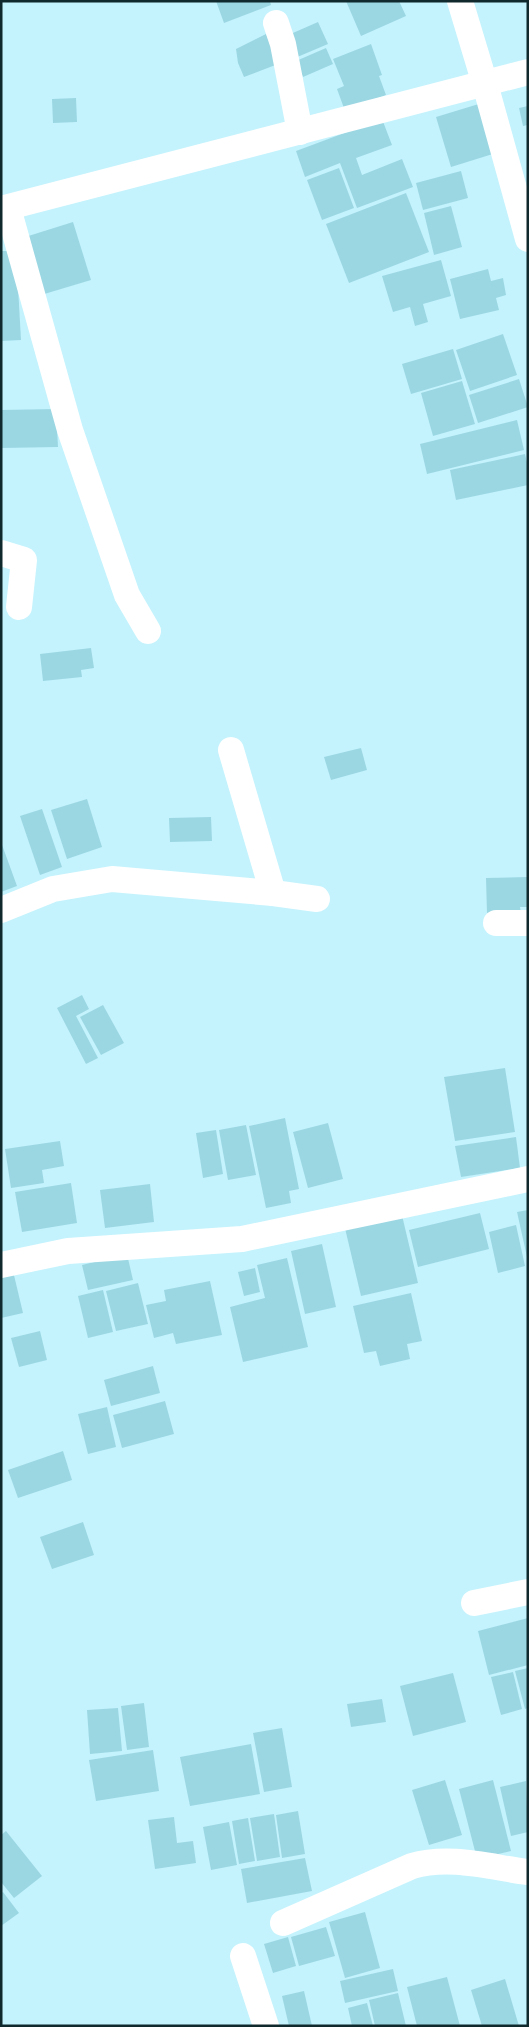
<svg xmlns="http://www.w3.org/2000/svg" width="529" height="2027" font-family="Arial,sans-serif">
<rect width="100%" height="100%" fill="#c4f3fd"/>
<g fill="#9bd7e3">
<polygon points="216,1 270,1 271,5 224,23"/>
<polygon points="346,1 399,1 406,16 361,36"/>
<polygon points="318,22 328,44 295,58 286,36"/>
<polygon points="266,34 278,64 244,77 238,63 236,49"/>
<polygon points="371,44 382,75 379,76 386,95 345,111 337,89 344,86 333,59"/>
<polygon points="326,48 333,64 303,77 296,61"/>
<polygon points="76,98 77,122 53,123 52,99"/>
<polygon points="482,103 496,153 451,167 436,117"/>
<polygon points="528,106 528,125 523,126 519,108"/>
<polygon points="382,119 392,145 356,158 362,175 402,159 413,187 357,208 340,163 305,177 296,151"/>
<polygon points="339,168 354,208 322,220 307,180"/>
<polygon points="461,171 468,198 423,210 416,183"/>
<polygon points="406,193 429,252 349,283 326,224"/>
<polygon points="451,206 462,247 434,255 424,213"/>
<polygon points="73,222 91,280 41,295 22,238"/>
<polygon points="1,251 16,251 21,340 1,341"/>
<polygon points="441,260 451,296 423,304 428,322 415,326 410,307 393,312 382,276"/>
<polygon points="488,269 491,281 503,278 506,295 496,298 499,310 460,319 450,279"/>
<polygon points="503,334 517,375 470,391 456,350"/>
<polygon points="453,349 462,379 411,394 402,364"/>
<polygon points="519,379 528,407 478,423 469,395"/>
<polygon points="462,381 475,424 433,436 421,393"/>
<polygon points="56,409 58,447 1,448 1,410"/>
<polygon points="517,420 524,450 427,474 420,444"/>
<polygon points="525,454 528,467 528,485 456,500 450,470"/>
<polygon points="91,648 94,668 81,670 82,677 43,681 40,654"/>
<polygon points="361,748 367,770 331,780 324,757"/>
<polygon points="87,799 102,847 67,859 51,810"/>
<polygon points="42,809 62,867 40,875 20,816"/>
<polygon points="211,817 212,841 170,842 169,818"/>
<polygon points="1,842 17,886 1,892"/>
<polygon points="528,877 528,907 520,907 521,913 487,913 486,878"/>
<polygon points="82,995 89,1009 76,1016 98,1058 86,1064 57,1008"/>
<polygon points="103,1005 124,1043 101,1055 80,1017"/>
<polygon points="505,1068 515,1132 455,1141 444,1077"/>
<polygon points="285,1118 299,1189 289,1191 291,1203 266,1208 249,1126"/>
<polygon points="328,1123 343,1179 308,1188 293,1132"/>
<polygon points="246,1125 256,1175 228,1180 219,1130"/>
<polygon points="216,1130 223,1174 203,1178 196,1133"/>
<polygon points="516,1137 520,1168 461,1177 455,1146"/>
<polygon points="60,1141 64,1166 42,1170 44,1183 11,1188 5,1149"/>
<polygon points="71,1183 77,1223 22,1232 15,1192"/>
<polygon points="150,1184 154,1222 105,1228 100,1190"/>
<polygon points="528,1210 528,1257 527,1257 517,1212"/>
<polygon points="401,1211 418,1283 361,1296 344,1224"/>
<polygon points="480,1213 489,1249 418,1267 409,1230"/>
<polygon points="516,1225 525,1266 498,1273 489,1232"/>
<polygon points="322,1244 336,1307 305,1314 291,1251"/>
<polygon points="127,1254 133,1280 88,1290 82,1265"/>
<polygon points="287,1258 308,1347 243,1362 230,1307 265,1298 257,1265"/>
<polygon points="255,1268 260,1292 244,1296 238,1272"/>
<polygon points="13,1271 23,1313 1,1318 1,1274"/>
<polygon points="210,1281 222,1335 176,1344 173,1333 154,1338 146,1305 166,1301 164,1290"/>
<polygon points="138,1283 148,1324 116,1331 106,1291"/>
<polygon points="103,1290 113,1332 88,1338 78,1296"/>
<polygon points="411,1293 422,1341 407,1344 410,1359 380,1366 376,1351 364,1353 353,1306"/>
<polygon points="40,1331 47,1360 19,1367 11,1338"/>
<polygon points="153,1366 160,1393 111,1406 104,1380"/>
<polygon points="165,1401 174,1434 122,1448 113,1415"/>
<polygon points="107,1407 116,1447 88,1454 78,1414"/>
<polygon points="63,1451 72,1480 18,1498 8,1470"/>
<polygon points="83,1522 94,1555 52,1569 40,1537"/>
<polygon points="528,1618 528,1665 489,1675 478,1631"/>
<polygon points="528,1668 528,1708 525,1709 515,1671"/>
<polygon points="513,1672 522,1709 501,1715 491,1677"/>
<polygon points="453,1673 466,1722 413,1736 400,1686"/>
<polygon points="382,1699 386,1722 351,1727 347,1704"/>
<polygon points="144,1703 149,1747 127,1750 121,1706"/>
<polygon points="118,1708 122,1751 90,1754 87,1710"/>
<polygon points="282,1728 292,1787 264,1792 253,1733"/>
<polygon points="251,1744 260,1794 190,1806 180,1757"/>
<polygon points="153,1750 159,1791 96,1801 89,1760"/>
<polygon points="445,1780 462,1835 429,1845 412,1790"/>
<polygon points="493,1780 511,1851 477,1859 459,1789"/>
<polygon points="526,1781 528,1832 511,1836 500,1787"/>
<polygon points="298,1811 305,1854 282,1858 276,1815"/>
<polygon points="274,1814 280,1857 257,1861 250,1818"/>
<polygon points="174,1817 177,1843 193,1841 196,1863 155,1869 148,1820"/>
<polygon points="248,1818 255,1861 239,1864 232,1821"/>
<polygon points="229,1822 237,1865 211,1870 203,1827"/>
<polygon points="6,1831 42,1876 14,1898 1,1882 1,1835"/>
<polygon points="305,1858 312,1891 247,1903 241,1869"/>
<polygon points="3,1892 19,1913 1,1926 1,1893"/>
<polygon points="365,1912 380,1968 345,1978 329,1922"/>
<polygon points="326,1927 335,1956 299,1966 291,1937"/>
<polygon points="288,1937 296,1966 273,1973 264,1944"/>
<polygon points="393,1969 398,1991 345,2003 340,1981"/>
<polygon points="447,1977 460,2026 417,2026 407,1987"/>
<polygon points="505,1979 519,2026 482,2026 471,1990"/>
<polygon points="304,1991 312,2026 289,2026 282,1996"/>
<polygon points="398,1993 406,2026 375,2026 369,2000"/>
<polygon points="367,2003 373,2026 352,2026 348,2008"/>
</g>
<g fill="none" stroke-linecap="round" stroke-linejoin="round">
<g stroke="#fff" stroke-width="26">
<polyline points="460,1 485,84 528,239"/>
<polyline points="276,23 283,44 300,132"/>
<polyline points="8,208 70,430 127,595 148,631"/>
<polyline points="1,209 528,72"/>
<polyline points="1,553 24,560 19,607"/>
<polyline points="273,893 317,899"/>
<polyline points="1,910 53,889 112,879 273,893 231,750"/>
<polyline points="496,923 528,923"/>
<polyline points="1,1265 68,1251 242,1239 528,1179"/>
<polyline points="474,1603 528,1592"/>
<path d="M 283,1923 L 412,1866 C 450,1855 489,1867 528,1872"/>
<polyline points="243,1956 266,2026"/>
</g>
</g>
<rect width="529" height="2027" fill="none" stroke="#10292d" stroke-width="5"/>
</svg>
